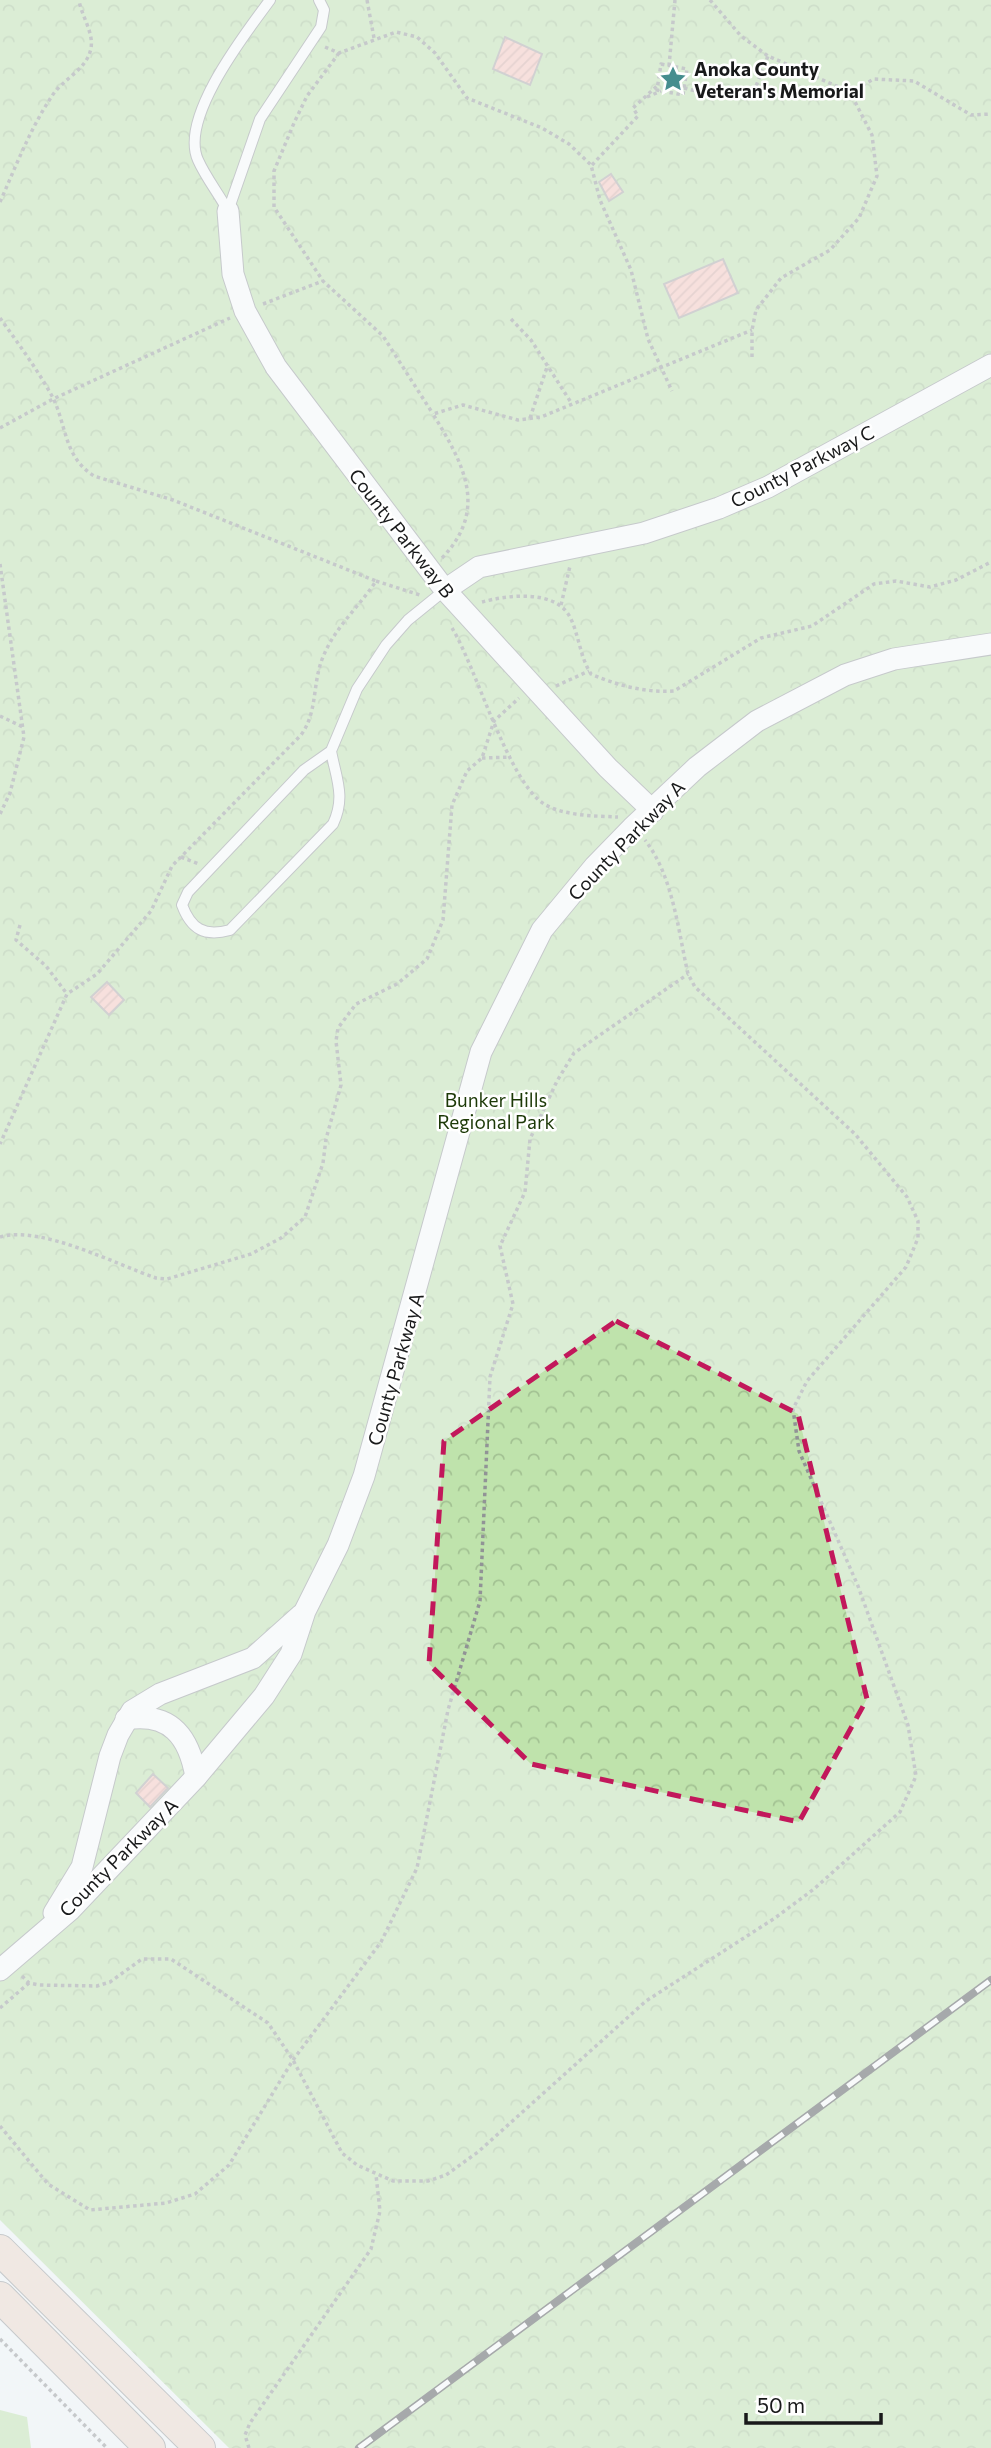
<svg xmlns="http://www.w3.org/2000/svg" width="991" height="2448" font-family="Commissioner,sans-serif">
<defs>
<pattern id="park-crowns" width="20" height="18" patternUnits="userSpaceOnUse" patternTransform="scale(1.75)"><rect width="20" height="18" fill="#bfe3ac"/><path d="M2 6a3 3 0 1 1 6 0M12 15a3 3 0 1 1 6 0" fill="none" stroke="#a3c293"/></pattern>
<pattern id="building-hatch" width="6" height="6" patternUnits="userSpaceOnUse" patternTransform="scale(1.75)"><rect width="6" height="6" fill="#fcc5bd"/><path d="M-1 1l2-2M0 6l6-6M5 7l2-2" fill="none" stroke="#d7a9a2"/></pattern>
</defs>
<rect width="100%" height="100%" fill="#f2f5f8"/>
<polygon fill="url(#park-crowns)" points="0,0 991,0 991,2448 229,2448 0,2220"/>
<polygon fill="#bfe3ac" points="0,2410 27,2417 31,2448 0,2448"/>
<g fill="url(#building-hatch)" stroke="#a9a5a4" stroke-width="2">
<polygon points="505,37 542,54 530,85 493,69"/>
<polygon points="611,174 623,192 609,201 599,182"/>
<polygon points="723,259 738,293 679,318 664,284"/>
<polygon points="107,982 124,1000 109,1015 91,997"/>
<polygon points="153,1774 168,1788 150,1807 136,1793"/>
</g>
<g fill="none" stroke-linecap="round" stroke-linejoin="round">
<g stroke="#919496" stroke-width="12">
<g id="lane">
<path d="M 228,211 C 219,194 206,178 198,160 C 179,118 245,34 270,0"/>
<polyline points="228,211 260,119 321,27 324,10 319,0"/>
<path d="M 331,751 C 336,778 346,797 333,824 L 230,930 C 204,937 191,929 182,905 L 188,892 L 304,770 L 331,751 L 357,689 L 386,645 L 408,620 L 445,590"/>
</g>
</g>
<g stroke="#919496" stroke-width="23">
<g id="street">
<polyline points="228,211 233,274 245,311 276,367 445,590 608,768 653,811"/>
<polyline points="445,590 479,567 644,533 719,508 768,487 991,365"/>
<path d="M 126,1719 C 170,1712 189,1736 196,1777"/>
<polyline points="54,1913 82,1867 110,1756 118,1735 132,1711 160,1694 253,1658 301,1615"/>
<polyline points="0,1970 70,1910 196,1777 264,1696 291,1654 305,1611 338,1545 364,1476 481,1052 542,930 595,866 632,828 697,767 757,721 845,675 894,659 991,644"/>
</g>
</g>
<g stroke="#919496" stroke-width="32">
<g id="secondary">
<polyline points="0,2250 200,2448"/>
<polyline points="0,2297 150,2448"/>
</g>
</g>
<g stroke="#919396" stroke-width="3.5" stroke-dasharray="3.5 3.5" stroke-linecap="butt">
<polyline points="367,0 374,38"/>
<polyline points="710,0 741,36 768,56 850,92 872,135 877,176 859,218 830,250 781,278 756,310 752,330 752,360"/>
<polyline points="325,47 339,53 396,32 417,37 435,53 467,98 542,128 569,144 591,165 600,200 631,270 648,339 672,391"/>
<polyline points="339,53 307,96 294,123 274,171 274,207 323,281 383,336 433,414"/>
<polygon points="661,64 687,69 683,95 657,90"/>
<polyline points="669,66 675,0"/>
<path d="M 684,88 C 707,94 731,99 754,91 L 768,56"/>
<polyline points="850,92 874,79 914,81 971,115 991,114"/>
<polyline points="647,97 661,91"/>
<polyline points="592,165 638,116 633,108 657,86"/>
<path d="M 0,202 C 16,166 30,129 52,96 C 62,80 85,70 90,52 C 96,35 81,16 79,0"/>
<polyline points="263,304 323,281"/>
<path d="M 0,318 C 18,343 37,369 52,396 C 67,425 63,456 94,476 L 173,500 L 376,581 C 359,607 335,627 323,657 C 312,683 318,712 301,735 L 172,866 L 151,911 L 97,974 L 67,994 L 0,1144"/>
<polyline points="511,319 531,340 572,404"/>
<polyline points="530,418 548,364"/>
<polyline points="0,428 53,399 230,318"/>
<path d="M 442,558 C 490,508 462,462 433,414 L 463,405 L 518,420 L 541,417 L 752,330"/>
<polyline points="0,564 24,737 10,793 0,814"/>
<polyline points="376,581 420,595"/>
<path d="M 482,602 C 508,595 555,589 570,617 C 579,635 580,657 591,674 C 616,685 646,693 674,691 L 761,638 L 812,626 L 874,584 L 896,581 L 930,587 L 956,580 L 991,562"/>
<polyline points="561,605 570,566"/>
<path d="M 452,628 C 476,667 508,781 544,804 C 564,816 595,816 618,817"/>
<polyline points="556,686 589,671"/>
<polyline points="0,716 23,727"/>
<polyline points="482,758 511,757"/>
<polyline points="181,857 199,864"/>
<polyline points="20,925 16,940 46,966 67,994"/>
<path d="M 0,1237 C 41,1225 115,1264 156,1278 L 167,1279 L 251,1254 L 281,1238 L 305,1217 L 323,1163 L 326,1139 L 341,1085 L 336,1041 L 338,1028 L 356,1004 L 397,984 L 427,959 L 443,920 L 452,805 L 467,771 L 482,758 L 494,721 L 519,698"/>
<path d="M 22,1976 L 29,1983 L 39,1985 L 97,1986 L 110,1982 L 142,1959 L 171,1959 L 268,2023 L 293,2060 L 342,2153 L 357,2165 L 393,2181 L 428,2181 L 446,2175 L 478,2152 L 646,2001 L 775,1918 L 814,1889 L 900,1812 L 916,1776 L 908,1725 L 858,1586 L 799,1451 L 793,1409 L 807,1381 L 906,1267 L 918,1238 L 918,1221 L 907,1197 L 855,1134 L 695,987 L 688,974 C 678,930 673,876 645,840"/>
<polyline points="0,2008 29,1983"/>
<polyline points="0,2126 48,2184 90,2210 166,2203 195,2194 229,2165 293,2060 381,1942 417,1868 448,1710 480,1601 490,1377 513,1304 500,1246 525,1192 530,1139 557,1081 574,1053 688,974"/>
<polyline points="0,2339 107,2448"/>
<polyline points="249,2448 245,2435 250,2423 371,2249 380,2211 376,2175"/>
</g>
<use href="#lane" stroke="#fff" stroke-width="10"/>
<use href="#street" stroke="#fff" stroke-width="21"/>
<use href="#secondary" stroke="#eed8cb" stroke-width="30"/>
<g stroke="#4b4c4e" stroke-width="8">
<polyline id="rail" points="359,2448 991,1980"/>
</g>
<use href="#rail" stroke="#fff" stroke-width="5" stroke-dasharray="16" stroke-linecap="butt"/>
</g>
<path d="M0 0H991V2448H0ZM 616,1321 L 798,1414 L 867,1699 L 799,1822 L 531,1764 L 429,1664 L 444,1441 Z" fill="#f2f5f8" fill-opacity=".55" fill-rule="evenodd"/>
<path fill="none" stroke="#c2185b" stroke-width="5" stroke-dasharray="14 9" stroke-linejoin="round" d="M 616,1321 L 798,1414 L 867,1699 L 799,1822 L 531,1764 L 429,1664 L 444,1441 Z"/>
<defs>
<g id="sight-bare" transform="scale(2.1)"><path d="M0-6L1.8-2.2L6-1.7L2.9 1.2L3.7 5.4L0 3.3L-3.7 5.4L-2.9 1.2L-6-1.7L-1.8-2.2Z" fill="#458d8e" stroke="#fff" stroke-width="2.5" paint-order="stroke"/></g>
</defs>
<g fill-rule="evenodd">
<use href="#sight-bare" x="673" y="79"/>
</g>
<g text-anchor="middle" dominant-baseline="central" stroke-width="5" stroke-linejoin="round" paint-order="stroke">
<g font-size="19" font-weight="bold" fill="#18191a" stroke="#fff" text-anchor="start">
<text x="694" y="68">Anoka County<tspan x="694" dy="22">Veteran's Memorial</tspan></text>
</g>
<g font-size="19" fill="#18191a" stroke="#fff">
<text transform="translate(802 466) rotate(-27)">County Parkway C</text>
<text transform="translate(402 533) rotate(52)">County Parkway B</text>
<text transform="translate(626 840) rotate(-46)">County Parkway A</text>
<text transform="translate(395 1369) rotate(-74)">County Parkway A</text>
<text transform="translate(118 1857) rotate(-45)">County Parkway A</text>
</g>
<g font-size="19" fill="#1c3907" stroke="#fff">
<text x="496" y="1099">Bunker Hills<tspan x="496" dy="22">Regional Park</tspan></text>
</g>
</g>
<path d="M746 2413v10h135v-10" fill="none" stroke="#18191a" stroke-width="3.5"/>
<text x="757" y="2413" font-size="21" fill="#18191a" stroke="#ffffff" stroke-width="5" paint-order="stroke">50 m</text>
</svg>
